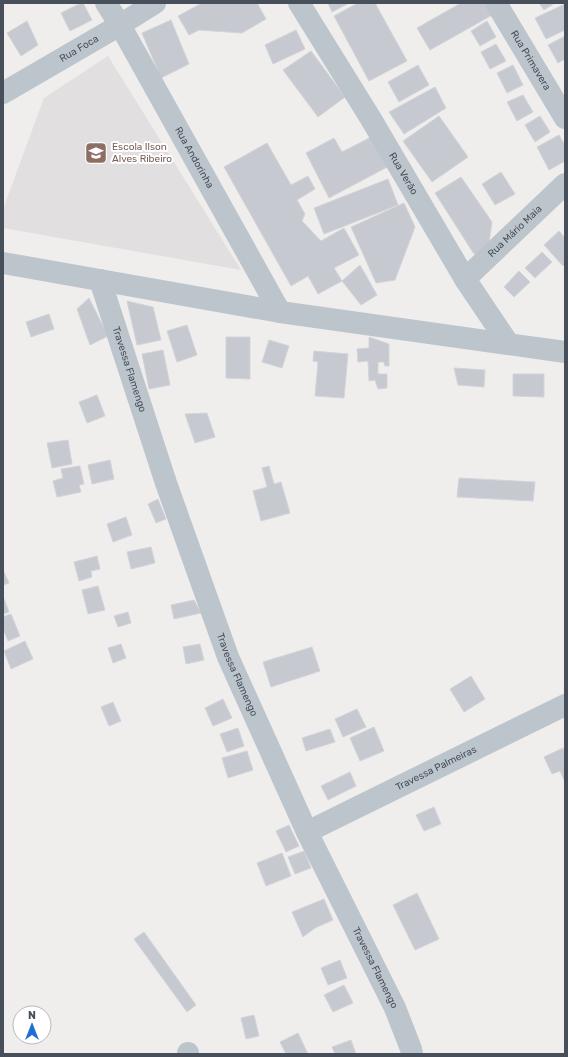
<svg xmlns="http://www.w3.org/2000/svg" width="568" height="1057" font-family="Rubik,sans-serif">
<rect width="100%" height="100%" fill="#f0eded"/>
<polygon fill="#e1dfdf" points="108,56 241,270 3,228 3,209 44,98"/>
<g fill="#c7c9d0" stroke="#d2d4d9">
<polygon points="81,3 83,3 92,20 70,31 61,13"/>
<polygon points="202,3 257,3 266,19 242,33 199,30 189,35 178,16"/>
<polygon points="328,3 349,3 332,12"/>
<polygon points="358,3 375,3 407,61 369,81 334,16"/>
<polygon points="461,3 487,3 494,14 430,50 417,28"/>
<polygon points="539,3 555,3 544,10"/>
<polygon points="565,4 565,30 546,39 535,18"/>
<polygon points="171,20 189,64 161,78 142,33"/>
<polygon points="27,21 38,45 21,56 7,33"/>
<polygon points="487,21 496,37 480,46 471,31"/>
<polygon points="296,30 305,49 273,64 265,45"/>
<polygon points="565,36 565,59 558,63 548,45"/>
<polygon points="496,44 506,61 490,69 481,52"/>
<polygon points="311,51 345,97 318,117 283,70"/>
<polygon points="418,65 429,85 399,102 388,82"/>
<polygon points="513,65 523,85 507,93 497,73"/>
<polygon points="435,87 446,108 404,134 389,112"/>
<polygon points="523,95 533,112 517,121 507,102"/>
<polygon points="439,116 468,157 432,182 403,141"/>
<polygon points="540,116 550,132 535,142 525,125"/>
<polygon points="375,135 391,165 329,198 306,153 334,138 342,152"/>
<polygon points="559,135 565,145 565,161 549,170 537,147"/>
<polygon points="267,143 291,185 308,176 315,189 297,200 305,214 302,221 321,241 344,228 359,255 334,268 342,281 318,294 308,276 291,286 224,167"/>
<polygon points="501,172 515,194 495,205 482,184"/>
<polygon points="461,177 492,222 488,250 474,254 435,193"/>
<polygon points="388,179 398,205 324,234 314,208"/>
<polygon points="404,203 415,227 395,280 376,283 351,227"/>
<polygon points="559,231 565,238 565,264 563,266 544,245"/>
<polygon points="542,252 552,262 535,278 525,268"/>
<polygon points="360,265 377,295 361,305 342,281"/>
<polygon points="519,271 530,282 514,297 504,287"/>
<polygon points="89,298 108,336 90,345 77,309"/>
<polygon points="127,301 153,307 161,340 137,345"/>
<polygon points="49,314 54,329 31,337 26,322"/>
<polygon points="187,325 197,355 177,362 167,331"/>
<polygon points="226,337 250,337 250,379 226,378"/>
<polygon points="369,337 389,344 389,366 385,366 384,362 378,362 378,374 387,374 387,388 378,389 375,380 369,381 368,361 358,362 357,349 369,348"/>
<polygon points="269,340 289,346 282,368 262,362"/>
<polygon points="163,350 170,385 149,389 142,354"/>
<polygon points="314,351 348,354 344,398 315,396 318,362 313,361"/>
<polygon points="454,368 485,370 484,387 458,385"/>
<polygon points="513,374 544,374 544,397 513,396"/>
<polygon points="97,395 105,416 87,423 79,402"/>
<polygon points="207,413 215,437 195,443 185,414"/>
<polygon points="68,440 72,464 52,468 47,443"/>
<polygon points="110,460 114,479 92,484 88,465"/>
<polygon points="80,466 84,484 79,485 81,492 57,497 53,481 63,478 61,469"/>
<polygon points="269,466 274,484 281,482 290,513 261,521 253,491 267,487 262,468"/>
<polygon points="459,478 535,482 533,501 457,497"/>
<polygon points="158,499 166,519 156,523 148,504"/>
<polygon points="126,517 132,535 113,542 107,524"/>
<polygon points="151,547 155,563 131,569 127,552"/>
<polygon points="97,556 100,569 91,571 92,577 79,581 74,562"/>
<polygon points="3,570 9,583 3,585"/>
<polygon points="98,586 105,610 88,614 82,590"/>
<polygon points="3,596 9,612 3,614"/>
<polygon points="194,600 201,613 174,619 171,605"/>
<polygon points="128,612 131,623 118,627 114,616"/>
<polygon points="11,614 20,636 8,641 3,629 3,617"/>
<polygon points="25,641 33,659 11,669 4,651"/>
<polygon points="121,644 126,658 113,663 108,648"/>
<polygon points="200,644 204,660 186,664 183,647"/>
<polygon points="312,647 320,671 271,687 263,662"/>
<polygon points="471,676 485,699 464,712 450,689"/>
<polygon points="223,699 232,718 213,726 205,708"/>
<polygon points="113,702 121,721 109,726 101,707"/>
<polygon points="357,709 366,727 343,737 335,719"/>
<polygon points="374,727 384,751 360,761 350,738"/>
<polygon points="238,728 244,746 227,752 220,734"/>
<polygon points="330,729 335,742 306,751 302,738"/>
<polygon points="563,748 565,753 565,782 560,771 552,774 544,757"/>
<polygon points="247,751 253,770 228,778 222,758"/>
<polygon points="350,772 356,786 328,800 321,786"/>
<polygon points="434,807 441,824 424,831 416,815"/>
<polygon points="289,825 299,846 286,852 276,831"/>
<polygon points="304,851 311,868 295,874 288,857"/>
<polygon points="282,853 291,876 266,886 257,863"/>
<polygon points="417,893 439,939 415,950 393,905"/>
<polygon points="324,899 333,920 315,928 303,937 292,912"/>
<polygon points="144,932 196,1005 187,1012 134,939"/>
<polygon points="340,960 347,978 328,985 321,968"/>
<polygon points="344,985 353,1003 333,1012 324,995"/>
<polygon points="254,1015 259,1036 246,1039 241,1018"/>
<polygon points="298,1033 308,1054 286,1054 280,1042"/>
<polygon points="351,1040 356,1054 335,1054 332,1047"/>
</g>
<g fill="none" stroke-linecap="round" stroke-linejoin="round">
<g stroke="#bcc5cc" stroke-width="22">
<path id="s1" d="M 106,3 L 120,25 L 280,312"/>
<path id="s2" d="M 299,3 L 371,119 L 465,279 L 508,343"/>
<path id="s3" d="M 496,3 L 565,118"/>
<path id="s4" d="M 3,93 L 120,25 L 155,3"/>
<polyline points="3,263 280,312 565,352"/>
<path id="s5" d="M 465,279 L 565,184"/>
<path id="s6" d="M 100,280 L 166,483 L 228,657 L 307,832 L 395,1008 L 411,1049 L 412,1054"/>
<path id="s7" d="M 307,832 L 565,705"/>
<polyline points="188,1053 188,1054"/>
</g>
</g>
<defs>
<g id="school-square" transform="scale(1.15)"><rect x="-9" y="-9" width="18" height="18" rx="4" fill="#8d6e63" stroke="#fff"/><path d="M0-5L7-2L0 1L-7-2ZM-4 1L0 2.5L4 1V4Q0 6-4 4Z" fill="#fff"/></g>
</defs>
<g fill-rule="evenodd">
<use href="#school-square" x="96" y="153"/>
</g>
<g text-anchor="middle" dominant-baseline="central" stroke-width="4" stroke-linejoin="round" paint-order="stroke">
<g font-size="10" fill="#47505a" stroke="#fff">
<text stroke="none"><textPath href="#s4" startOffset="88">Rua Foca</textPath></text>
<text stroke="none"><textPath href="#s3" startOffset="67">Rua Primavera</textPath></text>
<text stroke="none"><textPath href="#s1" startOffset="178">Rua Andorinha</textPath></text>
<text stroke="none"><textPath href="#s2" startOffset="200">Rua Verão</textPath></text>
<text stroke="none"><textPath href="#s5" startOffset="69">Rua Mário Maia</textPath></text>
<text stroke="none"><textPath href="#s6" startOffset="94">Travessa Flamengo</textPath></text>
<text stroke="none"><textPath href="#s6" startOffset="418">Travessa Flamengo</textPath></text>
<text stroke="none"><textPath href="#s7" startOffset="144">Travessa Palmeiras</textPath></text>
<text stroke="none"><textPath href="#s6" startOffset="742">Travessa Flamengo</textPath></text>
</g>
<g font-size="10" fill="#785e54" stroke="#fff" text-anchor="start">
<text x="112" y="147">Escola Ilson<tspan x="112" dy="12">Alves Ribeiro</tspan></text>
</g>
</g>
<rect width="568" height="1057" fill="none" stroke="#47505a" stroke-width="8"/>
<g transform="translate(32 1025)"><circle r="19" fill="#ffffff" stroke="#b5b9bd"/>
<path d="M0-3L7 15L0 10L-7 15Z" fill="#216dd7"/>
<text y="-6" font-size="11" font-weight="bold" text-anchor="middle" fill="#47505a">N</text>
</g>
</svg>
